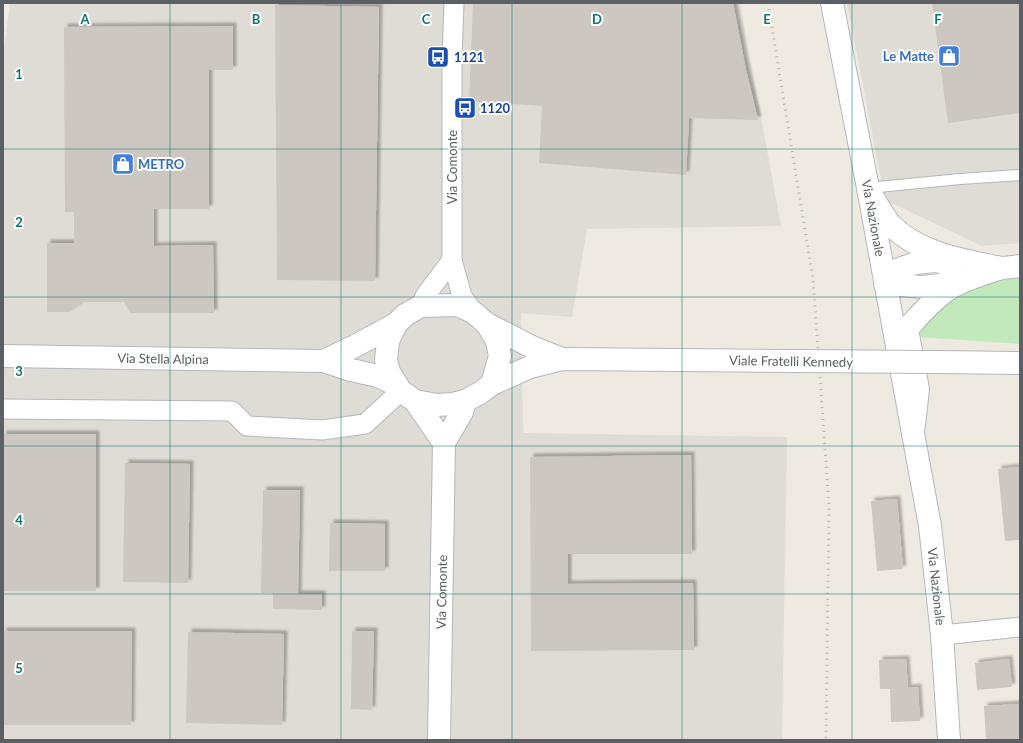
<svg xmlns="http://www.w3.org/2000/svg" width="1023" height="743" font-family="Lato,sans-serif">
<defs>
<filter id="shadow"><feDropShadow dx="3.5" dy="-3.5" stdDeviation="1" flood-color="#0004"/></filter>
</defs>
<rect width="100%" height="100%" fill="#efeae1"/>
<g fill="#dfdcd6">
<polygon points="10,3 740,3 781,226 587,229 572,317 521,313 523,433 787,437 782,740 3,740 3,57"/>
<polygon points="847,3 1020,3 1020,243 982,246 885,200"/>
</g>
<polygon fill="#c2e9bb" points="1020,278 1020,344 917,337 928,314 945,300 997,280"/>
<g fill="#ccc7c0" filter="url(#shadow)">
<polygon points="473,3 733,3 746,70 758,120 689,118 686,175 539,163 542,106 469,101"/>
<polygon points="932,3 1018,3 1020,16 1020,113 948,123"/>
<polygon points="275,5 379,7 375,281 277,280"/>
<polygon points="233,26 233,70 209,70 209,209 154,209 154,246 213,245 214,313 130,313 124,302 84,302 70,312 47,312 47,243 74,243 74,212 65,212 64,27"/>
<rect x="3" y="434" width="93" height="157"/>
<polygon points="691,455 692,554 568,554 568,584 693,583 694,650 531,651 530,457"/>
<polygon points="125,463 190,464 188,583 123,582"/>
<polygon points="1020,467 1020,540 1005,541 998,469"/>
<polygon points="263,490 300,490 298,594 322,594 322,610 273,609 273,593 261,593"/>
<polygon points="897,499 903,569 877,571 871,501"/>
<polygon points="330,523 385,524 385,571 329,571"/>
<polygon points="3,631 132,631 131,725 3,725"/>
<polygon points="352,631 374,631 372,710 351,709"/>
<polygon points="188,632 284,634 282,725 186,723"/>
<polygon points="906,659 908,688 918,687 920,721 891,722 890,689 880,689 879,660"/>
<polygon points="1009,659 1012,687 977,690 975,663"/>
<polygon points="1020,704 1020,740 986,740 984,706"/>
</g>
<g fill="none" stroke-linecap="round" stroke-linejoin="round">
<g stroke="#b3b7bb" stroke-width="12">
<polyline id="service" points="868,188 960,179 1020,175"/>
</g>
<g stroke="#b3b7bb" stroke-width="21">
<g id="minor">
<polyline points="454,3 452,58 452,260 462,296 473,312"/>
<polyline points="421,306 425,296 452,260"/>
<polyline points="3,409 232,411 247,426 322,430 365,424 401,391"/>
<polyline points="942,635 1020,627"/>
</g>
</g>
<g stroke="#b3b7bb" stroke-width="24">
<g id="tertiary">
<path d="M 868,189 C 875,200 883,216 891,225 C 919,254 964,260 1001,268"/>
<polyline points="986,270 1020,266"/>
<polyline points="885,283 899,269 916,263 935,261 951,264"/>
<path d="M 885,283 C 912,286 929,291 955,280"/>
<polyline points="487,324 534,348 562,359"/>
<path id="s1" d="M 3,356 L 324,361 L 351,370 L 378,376 L 397,385"/>
<polyline points="324,361 353,347 396,324"/>
<polyline points="934,362 1020,363"/>
<polyline points="492,384 530,367 562,359 795,361"/>
<polyline points="415,401 437,405 453,404 465,401 480,393 492,384 500,356 497,341 487,324 473,312 457,305 421,306 405,315 396,324 388,341 386,360 389,372 401,391 415,401 444,443"/>
<path d="M 914,425 L 918,389 L 907,329 C 919,315 932,301 947,290 C 961,280 985,274 1001,268"/>
<path id="s2" d="M 439,740 L 444,443 L 462,412 L 465,401"/>
</g>
</g>
<g stroke="#b3b9be" stroke-width="24">
<g id="secondary">
<path id="s3" d="M 832,3 L 868,188 L 930,526 L 942,635 L 949,740"/>
</g>
</g>
<use href="#service" stroke="#fff" stroke-width="10"/>
<use href="#minor" stroke="#fff" stroke-width="19"/>
<use href="#tertiary" stroke="#fff" stroke-width="22"/>
<use href="#secondary" stroke="#fff" stroke-width="22"/>
<polyline stroke="#b2b3b4" stroke-width="3" stroke-dasharray="1 5" stroke-linecap="butt" points="768,3 813,279 829,505 826,740"/>
<g stroke="#b3b7bb" stroke-width="24" stroke-linecap="butt">
<polyline id="tertiary-bridge" points="795,361 934,362"/>
</g>
<use href="#tertiary-bridge" stroke="#fff" stroke-width="22"/>
</g>
<path fill="none" stroke="#0f766e" stroke-width="1" stroke-opacity="0.55" d="M 170,3 L 170,740M 341,3 L 341,740M 512,3 L 512,740M 682,3 L 682,740M 852,3 L 852,740M 3,149 L 1020,149M 3,297 L 1020,297M 3,446 L 1020,446M 3,594 L 1020,594"/>
<defs>
<g id="shop-square" transform="scale(1.15)"><rect x="-9" y="-9" width="18" height="18" rx="4" fill="#3f7fe0" stroke="#fff"/><path d="M-5-2.5h2.3a2.7 3.5 0 0 1 5.4 0H5L5.5 6h-11ZM-1.5-2.5h3a1.5 2.3 0 0 0-3 0Z" fill="#fff"/></g>
<g id="bus-square" transform="scale(1.15)"><rect x="-9" y="-9" width="18" height="18" rx="4" fill="#1a4fb4" stroke="#fff"/><path d="M-5-6H5V4H4V6H2V4H-2V6H-4V4H-5ZM-3.5-4V0h7V-4ZM-3.5 1.2v1.5H-2V1.2ZM2 1.2v1.5H3.5V1.2Z" fill="#fff"/></g>
</defs>
<g fill-rule="evenodd">
<use href="#shop-square" x="949" y="56"/>
<use href="#bus-square" x="438" y="57"/>
<use href="#bus-square" x="465" y="108"/>
<use href="#shop-square" x="123" y="164"/>
</g>
<g text-anchor="middle" dominant-baseline="central" stroke-width="4" stroke-linejoin="round" paint-order="stroke">
<g font-size="13" font-weight="bold" fill="#366cbe" stroke="#fff" text-anchor="end">
<text x="934" y="56">Le Matte</text>
<text x="138" y="164" text-anchor="start">METRO</text>
</g>
<g font-size="13" font-weight="bold" fill="#164399" stroke="#fff" text-anchor="start">
<text x="454" y="57">1121</text>
<text x="480" y="108">1120</text>
</g>
<g font-size="13" fill="#5a6064" stroke="#fff">
<text transform="translate(452 167) rotate(-90)">Via Comonte</text>
<text stroke="none"><textPath href="#s3" startOffset="219">Via Nazionale</textPath></text>
<text stroke="none"><textPath href="#s1" startOffset="160">Via Stella Alpina</textPath></text>
<text transform="translate(791 361) rotate(1)">Viale Fratelli Kennedy</text>
<text stroke="none"><textPath href="#s3" startOffset="593">Via Nazionale</textPath></text>
<text stroke="none"><textPath href="#s2" startOffset="148">Via Comonte</textPath></text>
</g>
</g>
<g font-size="13" text-anchor="middle" font-weight="bold" fill="#0f766e" stroke="#fff" stroke-width="4" stroke-linejoin="round" paint-order="stroke">
<text x="85" y="24">A</text>
<text x="256" y="24">B</text>
<text x="426" y="24">C</text>
<text x="597" y="24">D</text>
<text x="767" y="24">E</text>
<text x="938" y="24">F</text>
<text x="19" y="79">1</text>
<text x="19" y="227">2</text>
<text x="19" y="376">3</text>
<text x="19" y="525">4</text>
<text x="19" y="673">5</text>
</g>
<rect width="1023" height="743" fill="none" stroke="#5a6064" stroke-width="8"/>
</svg>
